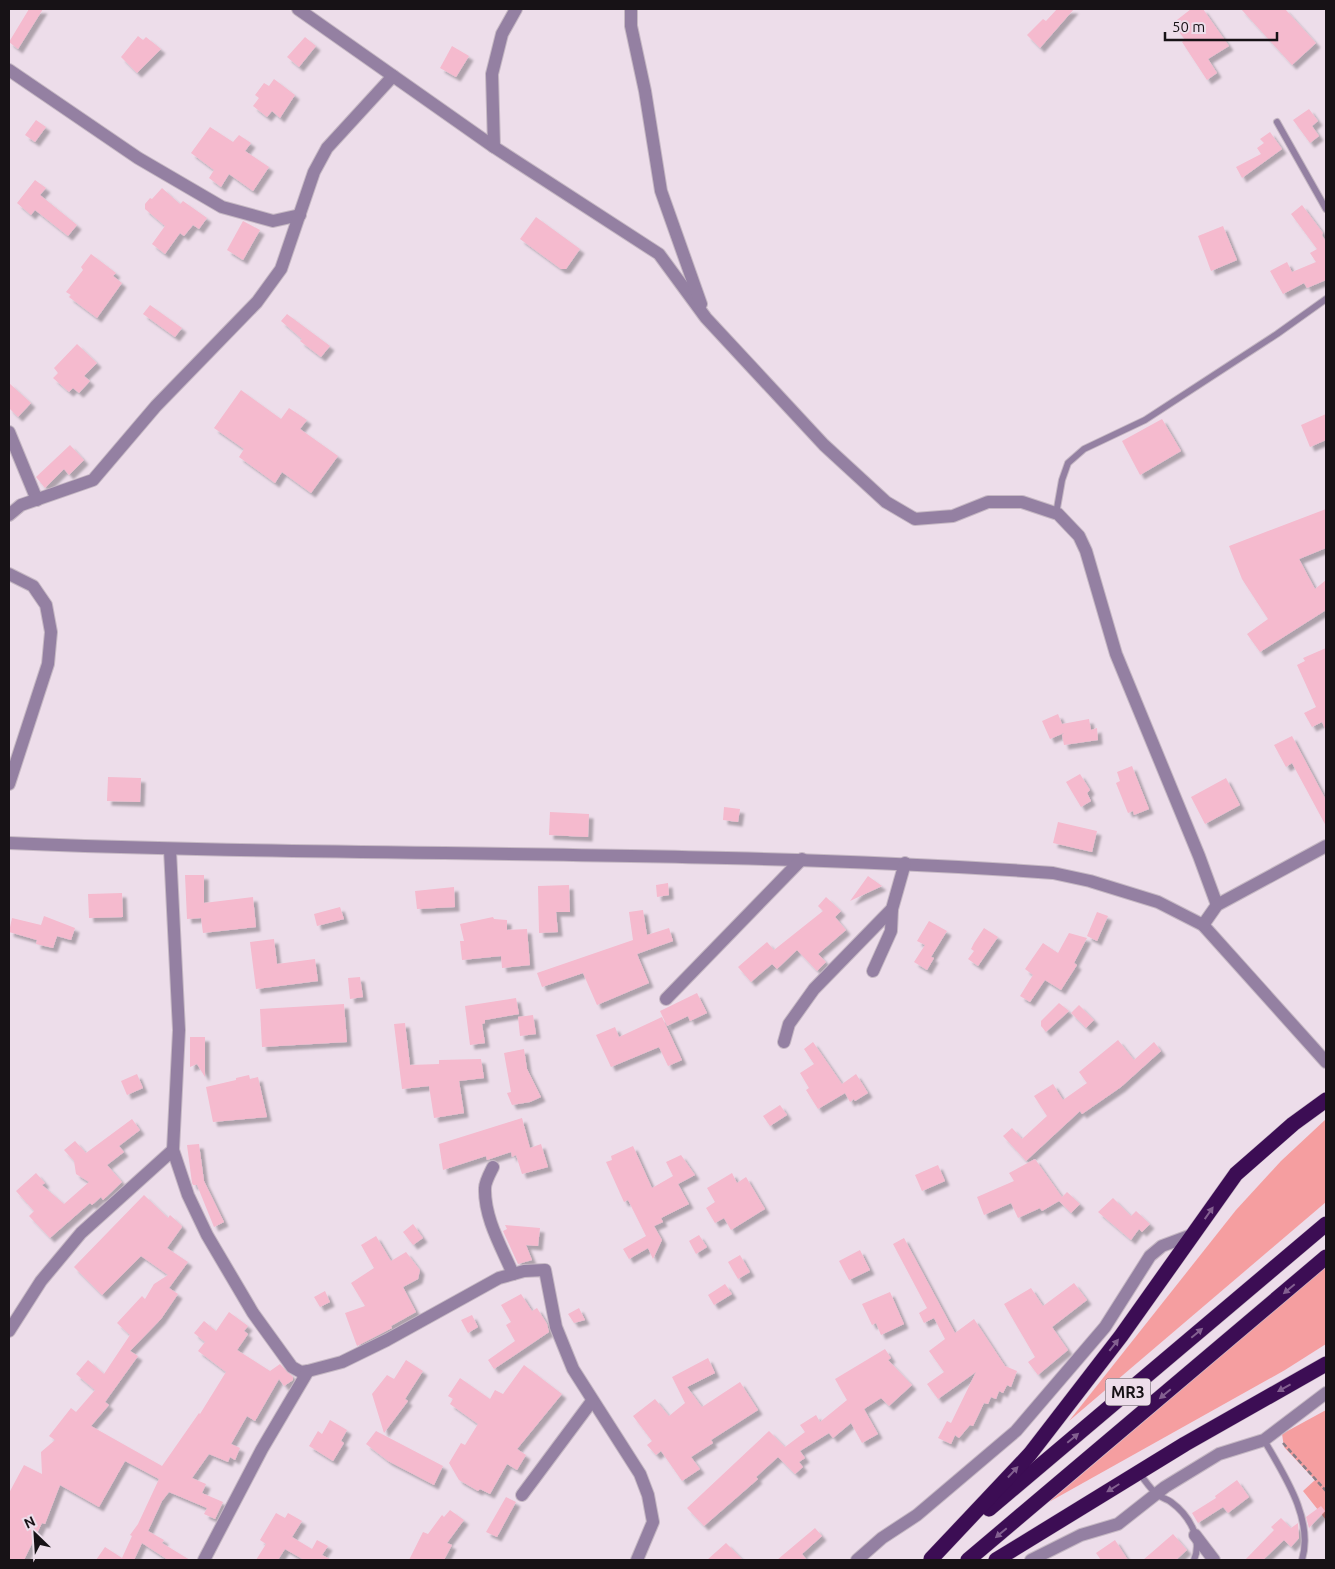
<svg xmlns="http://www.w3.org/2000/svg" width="1335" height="1569" font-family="Ubuntu,sans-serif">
<defs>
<filter id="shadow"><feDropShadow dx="4.5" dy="4.5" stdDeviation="1" flood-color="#0004"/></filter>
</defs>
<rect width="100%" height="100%" fill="#edddea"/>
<g fill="#f59ea0">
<polygon points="1326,1119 1326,1202 1069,1421 1236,1210 1281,1161"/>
<polygon points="1326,1267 1326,1344 1285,1370 1049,1502"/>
<polygon points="1326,1410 1326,1520 1303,1491 1315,1480 1284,1447 1282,1434"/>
</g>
<g fill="#f5bace" filter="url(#shadow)">
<polygon points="29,9 43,9 18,49 9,42"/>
<polygon points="1057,9 1074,9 1040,48 1027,35 1043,19 1046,21"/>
<polygon points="1191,9 1203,9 1229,46 1208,59 1217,73 1207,80 1182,42 1185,40 1173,23"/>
<polygon points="1241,9 1285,9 1316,43 1292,65"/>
<polygon points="138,36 143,40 146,37 161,49 137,73 121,57"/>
<polygon points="305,37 316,46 299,67 287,57"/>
<polygon points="452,46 469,56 456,77 440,68"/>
<polygon points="274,79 295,95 280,118 272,111 267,117 253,106 259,98 255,95 264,83 269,86"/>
<polygon points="1309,109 1318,121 1312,126 1319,136 1310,143 1293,120"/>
<polygon points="36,120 46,127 35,142 25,135"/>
<polygon points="210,127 233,142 239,135 251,143 245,151 269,167 253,191 229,174 221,187 209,178 214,170 191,153"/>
<polygon points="1270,132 1282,149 1242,178 1236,167 1261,154 1257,148 1264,143 1260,139"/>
<polygon points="35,180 46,188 40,195 77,225 68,236 35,210 31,215 17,203"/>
<polygon points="162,188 180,204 183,201 207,218 199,229 193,225 184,236 180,233 165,254 152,244 165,226 145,209 145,204 150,198 152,199"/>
<polygon points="1302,205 1323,233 1322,235 1326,242 1326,280 1307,288 1304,283 1283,294 1270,271 1287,262 1292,272 1316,262 1310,253 1317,249 1291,214"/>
<polygon points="536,217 580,249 566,269 561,269 520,239"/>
<polygon points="243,221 260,230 243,260 227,250"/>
<polygon points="1223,226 1237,260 1211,271 1198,236"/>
<polygon points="91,254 116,273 113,276 122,283 97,318 69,297 71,295 66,292 83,270 81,267"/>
<polygon points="150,305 182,328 175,337 143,314"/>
<polygon points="287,314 330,346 321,357 300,341 302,339 281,321"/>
<polygon points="77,344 97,363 84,376 90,381 79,393 73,388 69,392 53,378 58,373 54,368"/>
<polygon points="9,383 31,403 18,417 9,408"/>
<polygon points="241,390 281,419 289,408 307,420 300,429 338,456 311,493 282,472 275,483 239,457 244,449 214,428"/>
<polygon points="1326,414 1326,440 1310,447 1301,425"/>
<polygon points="1162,419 1181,451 1140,475 1122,441"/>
<polygon points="70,445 84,460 69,475 64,469 45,488 36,477"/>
<polygon points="1326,509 1326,548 1299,559 1315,589 1326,580 1326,610 1260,652 1247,634 1268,619 1242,579 1229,546"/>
<polygon points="1326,648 1326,731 1322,722 1312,727 1304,713 1316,707 1297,665 1305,661 1303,658"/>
<polygon points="1058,714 1062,724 1089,719 1091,730 1097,728 1098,740 1064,745 1062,735 1064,733 1050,739 1042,721"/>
<polygon points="1292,736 1326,800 1326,826 1292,763 1286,767 1274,745"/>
<polygon points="1132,766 1149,809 1134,815 1133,811 1128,813 1116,783 1120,781 1117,772"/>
<polygon points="1080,774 1090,790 1087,793 1091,801 1081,807 1066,782"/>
<polygon points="108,777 141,778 140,802 107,801"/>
<polygon points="1226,778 1240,805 1205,824 1191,797"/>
<polygon points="724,807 740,809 738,822 723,820"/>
<polygon points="550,812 589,814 588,837 549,835"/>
<polygon points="1058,822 1097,831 1092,852 1053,843"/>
<polygon points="185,875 204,875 204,903 253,897 256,927 203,933 201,918 187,919"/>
<polygon points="868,876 882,886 850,901"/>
<polygon points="668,883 669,895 657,897 656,885"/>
<polygon points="569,885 570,912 556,912 558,932 539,933 538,886"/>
<polygon points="454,887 455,907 417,909 415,891"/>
<polygon points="122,893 123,917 89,918 88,894"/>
<polygon points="826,897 841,911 835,917 846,930 818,954 826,962 817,971 797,950 777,969 772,964 751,982 738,967 767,942 774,950 823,911 818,906"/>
<polygon points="340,907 344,919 317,926 314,914"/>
<polygon points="643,910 647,935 669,928 673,941 637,954 649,983 597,1005 583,973 542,987 537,973 633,940 629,912"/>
<polygon points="1097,912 1108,916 1097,941 1087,936"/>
<polygon points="44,916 75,928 71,940 57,936 53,948 36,944 37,940 9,932 12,918 41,925"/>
<polygon points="493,917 494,919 507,920 507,930 527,929 530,965 502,968 501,956 462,960 460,941 464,941 460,924"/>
<polygon points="929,921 947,931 931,957 934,958 927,970 914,962 925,945 917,941"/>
<polygon points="984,928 998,937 978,966 968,959 974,951 971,949 974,943"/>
<polygon points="1069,933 1087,938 1074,963 1077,965 1061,990 1045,980 1030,1002 1020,996 1033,975 1025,969 1043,943 1058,953"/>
<polygon points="274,939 277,964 315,959 318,981 256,989 250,942"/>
<polygon points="360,977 363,997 350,999 348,978"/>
<polygon points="697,993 707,1013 690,1021 688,1016 667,1026 660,1011"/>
<polygon points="516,998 519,1014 485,1020 485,1023 482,1024 485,1043 470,1045 465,1006"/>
<polygon points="1059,1003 1069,1011 1046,1032 1041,1026 1041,1021"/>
<polygon points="344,1004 347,1042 262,1047 260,1009"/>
<polygon points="1079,1005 1094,1020 1086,1028 1071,1013"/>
<polygon points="533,1015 536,1034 520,1036 518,1017"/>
<polygon points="662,1017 682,1060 668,1066 659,1047 611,1067 596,1035 615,1027 619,1037"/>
<polygon points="405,1023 410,1065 439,1064 439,1060 481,1059 484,1078 459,1081 464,1113 434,1118 429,1086 402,1089 394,1024"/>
<polygon points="190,1037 205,1037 205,1077 197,1064 190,1067"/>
<polygon points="1118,1040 1134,1060 1154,1042 1161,1051 1121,1087 1082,1114 1080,1111 1026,1161 1003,1136 1012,1128 1022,1139 1047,1116 1034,1096 1053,1084 1063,1100 1087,1083 1079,1072"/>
<polygon points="813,1042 842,1084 856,1074 868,1093 855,1101 854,1099 850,1102 845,1093 818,1109 806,1090 809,1088 800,1073 814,1064 804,1049"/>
<polygon points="524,1049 527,1069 541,1097 530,1102 512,1105 507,1093 511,1092 504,1053"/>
<polygon points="137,1074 143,1088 127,1095 121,1081"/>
<polygon points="249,1075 250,1079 258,1077 267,1117 213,1122 206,1087 236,1080 236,1078"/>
<polygon points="780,1105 787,1115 770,1126 763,1116"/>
<polygon points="522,1118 530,1148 541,1144 548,1167 522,1174 516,1155 512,1157 511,1152 487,1160 486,1156 443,1170 439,1144"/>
<polygon points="132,1119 140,1130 119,1146 124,1152 107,1165 122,1182 103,1200 101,1197 92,1205 90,1203 50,1238 29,1216 34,1211 16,1191 36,1173 45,1183 42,1185 64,1204 89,1182 76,1174 74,1161 64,1150 75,1141 86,1153"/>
<polygon points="199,1144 204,1181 224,1222 214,1227 197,1185 193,1185 192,1183 187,1145"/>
<polygon points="633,1146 652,1188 673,1176 666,1162 681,1155 695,1175 678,1184 689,1204 661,1218 663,1222 654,1226 662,1240 653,1259 648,1248 629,1259 623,1249 646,1236 628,1200 624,1202 606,1162 612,1160 611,1156"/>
<polygon points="1035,1159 1062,1197 1067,1192 1080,1204 1071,1213 1059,1201 1042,1211 1040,1208 1018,1218 1011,1203 984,1215 977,1197 1014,1181 1009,1173"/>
<polygon points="938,1165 945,1181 922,1191 915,1175"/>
<polygon points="732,1173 737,1183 746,1177 765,1209 731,1230 724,1218 715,1223 706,1208 715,1202 707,1188"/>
<polygon points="144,1195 168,1218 170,1215 181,1225 182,1227 167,1248 188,1262 169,1288 178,1294 161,1319 130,1351 138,1356 105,1402 109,1405 91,1426 162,1466 199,1413 200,1414 226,1372 198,1351 205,1342 194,1333 204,1321 216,1331 229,1312 248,1326 244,1331 248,1334 237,1350 270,1371 280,1364 293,1377 293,1380 284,1386 279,1379 255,1421 247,1416 231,1444 240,1448 235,1460 230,1457 228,1462 209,1454 192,1478 206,1484 202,1493 223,1502 215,1519 204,1514 207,1508 169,1492 162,1501 148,1531 164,1540 162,1543 190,1560 168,1560 142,1543 134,1560 96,1560 105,1547 122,1558 132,1536 130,1535 138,1524 159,1479 125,1461 99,1507 60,1485 45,1524 42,1523 24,1560 9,1560 9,1493 24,1465 42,1474 41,1452 55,1440 49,1436 71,1408 76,1412 95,1390 76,1374 88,1360 104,1374 130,1335 117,1323 142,1296 145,1299 154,1284 168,1275 141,1256 102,1295 74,1267"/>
<polygon points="1113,1198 1131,1216 1136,1211 1150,1224 1142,1232 1139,1229 1131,1240 1098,1212"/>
<polygon points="413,1224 423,1238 413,1245 403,1232"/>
<polygon points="505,1225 540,1228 538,1246 526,1245 532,1260 518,1264 503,1231 507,1229"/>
<polygon points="699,1235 707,1247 696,1254 689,1241"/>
<polygon points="376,1236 391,1261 406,1252 420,1270 418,1279 403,1287 416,1312 391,1326 392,1328 357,1346 345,1313 365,1306 351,1283 374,1268 361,1245"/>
<polygon points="904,1238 955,1333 974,1319 1005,1366 1017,1371 1011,1387 1007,1385 1003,1393 999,1391 996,1399 991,1397 988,1404 984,1403 973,1426 970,1425 959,1438 955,1435 951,1444 938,1438 947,1421 951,1423 976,1372 938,1399 927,1384 944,1372 929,1351 945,1339 934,1318 924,1323 919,1313 927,1308 893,1244"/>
<polygon points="860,1250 870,1270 849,1280 839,1261"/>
<polygon points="740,1255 750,1272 738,1279 728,1262"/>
<polygon points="1074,1283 1087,1300 1052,1327 1068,1350 1038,1375 1028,1362 1035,1357 1004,1304 1031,1288 1043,1306"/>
<polygon points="725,1284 732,1294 714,1305 708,1295"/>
<polygon points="325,1291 330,1302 320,1307 314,1297"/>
<polygon points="890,1292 904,1324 881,1335 876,1323 872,1325 862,1304"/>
<polygon points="521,1294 532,1311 537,1308 547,1324 549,1332 494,1369 488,1360 515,1341 506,1325 511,1322 501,1305"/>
<polygon points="579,1308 585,1320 574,1323 568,1314"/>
<polygon points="472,1315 478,1327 468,1333 461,1320"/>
<polygon points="885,1349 891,1358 888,1360 912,1385 889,1406 881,1398 864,1409 878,1434 862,1443 851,1423 833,1438 829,1433 800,1451 805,1458 799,1462 803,1467 795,1474 778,1457 756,1477 758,1479 704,1526 687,1508 769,1431 785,1447 805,1432 800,1425 816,1415 820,1422 847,1400 835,1379"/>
<polygon points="708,1358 715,1373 687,1387 702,1407 740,1382 758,1410 711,1440 713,1443 691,1457 700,1469 682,1481 661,1451 656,1455 647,1445 652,1441 633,1416 655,1399 669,1416 685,1403 672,1377"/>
<polygon points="406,1360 423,1371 405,1399 408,1401 384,1433 372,1394 387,1375 394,1379"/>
<polygon points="524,1365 562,1394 517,1449 526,1455 517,1470 507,1464 490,1494 480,1489 478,1491 459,1480 449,1463 461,1443 465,1445 478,1424 450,1404 453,1399 448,1396 460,1378 490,1399 495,1390 503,1394"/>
<polygon points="330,1420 347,1430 341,1441 344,1443 333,1461 309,1446 318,1431 322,1434"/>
<polygon points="376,1431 443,1466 434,1485 388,1461 366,1444"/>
<polygon points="1237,1480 1249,1497 1228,1513 1223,1507 1198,1523 1192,1513 1216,1498 1215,1496"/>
<polygon points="506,1497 516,1502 497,1537 486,1532"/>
<polygon points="1321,1506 1325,1511 1309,1528 1306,1517"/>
<polygon points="450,1510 464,1520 447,1543 452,1545 444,1560 409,1560 423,1532 428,1534 442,1515 444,1517"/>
<polygon points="276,1513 285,1518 288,1513 302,1521 292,1537 312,1549 317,1540 328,1546 322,1555 332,1560 304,1560 285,1549 278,1560 256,1560 266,1544 260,1540"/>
<polygon points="1281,1518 1291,1528 1298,1523 1299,1538 1291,1547 1284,1540 1263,1560 1245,1560 1274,1530 1271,1527"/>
<polygon points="815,1528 822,1536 802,1554 807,1560 777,1560"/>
<polygon points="1173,1534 1187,1550 1176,1560 1143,1560"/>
<polygon points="1115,1540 1128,1560 1101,1560 1096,1553"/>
<polygon points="726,1543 743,1560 707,1560"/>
</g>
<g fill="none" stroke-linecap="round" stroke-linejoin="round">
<g stroke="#c6b8c4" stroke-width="8">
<g id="service">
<polyline points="1277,122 1326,209"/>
<polyline points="1056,514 1062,480 1068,463 1084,449 1145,420 1277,334 1326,299"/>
<path d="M 1264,1440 C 1284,1475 1314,1519 1302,1560"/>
<path d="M 1139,1473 C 1145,1480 1150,1489 1157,1494 C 1161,1498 1167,1499 1171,1502 C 1189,1515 1203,1539 1194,1560"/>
</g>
</g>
<g stroke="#c6b8c4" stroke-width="14">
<g id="minor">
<polyline points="298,9 494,147 659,254 706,318 824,445 886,502 915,519 953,516 988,502 1022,502 1058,514 1079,536 1086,551 1116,654 1199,856 1217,905"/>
<polyline points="631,9 631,26 645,91 661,191 701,304"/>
<polyline points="9,70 138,158 222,207 273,221 300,215"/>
<polyline points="494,147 492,74 502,34 516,9"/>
<polyline points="9,432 37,500"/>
<polyline points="9,515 21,505 93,480 156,406 257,302 281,269 314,172 327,148 393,76"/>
<polyline points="9,574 33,586 46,605 51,632 48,664 9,784"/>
<path d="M 9,843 C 357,858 706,848 1053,873 L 1090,881 L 1158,902 L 1203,925 L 1326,1062"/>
<polyline points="170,850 179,1030 173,1150 188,1195 207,1235 253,1313 292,1367 301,1372 308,1371 342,1362 387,1340 499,1278 524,1271 545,1270 556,1327 573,1369 640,1474 648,1495 653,1522 637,1560"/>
<polyline points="1203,925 1217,905 1326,846"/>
<polyline points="873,971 891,931 892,909"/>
<polyline points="666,999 802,859"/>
<polyline points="784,1042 789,1024 814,989 892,909 905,863"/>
<path d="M 493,1167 C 490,1173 485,1182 485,1188 C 484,1218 502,1248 513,1274"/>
<polyline points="9,1331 41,1281 81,1233 173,1150"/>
<polyline points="522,1495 592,1401"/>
<polyline points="1195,1535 1214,1560"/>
<polyline points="204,1560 262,1449 308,1371"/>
<polyline points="857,1560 882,1538 917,1515 1016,1431 1105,1327 1150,1256 1162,1246 1194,1234"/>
<polyline points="1031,1560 1081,1535 1118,1524 1165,1487 1219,1454 1264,1440 1326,1393"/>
</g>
</g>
<g stroke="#c6b8c4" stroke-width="16">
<g id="motorway">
<polyline points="989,1509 1326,1224"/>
<polyline points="931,1559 1030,1454 1121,1336 1236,1174 1293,1124 1326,1100"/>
<polyline points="968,1560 1326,1257"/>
<polyline points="996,1560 1185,1444 1326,1364"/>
</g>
</g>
<polyline stroke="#897e87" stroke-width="2.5" stroke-dasharray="5 2.5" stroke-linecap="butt" points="1283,1443 1326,1491"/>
<use href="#service" stroke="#9480a2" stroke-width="6"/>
<use href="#minor" stroke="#9480a2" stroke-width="12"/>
<use href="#motorway" stroke="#3c0d54" stroke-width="15"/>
</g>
<defs><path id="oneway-solid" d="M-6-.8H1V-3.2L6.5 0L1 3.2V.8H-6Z" transform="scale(1.25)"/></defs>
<g fill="#836090">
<use href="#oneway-solid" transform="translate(1209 1213) rotate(-55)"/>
<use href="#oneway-solid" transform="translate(1289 1289) rotate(140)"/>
<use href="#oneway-solid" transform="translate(1197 1333) rotate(-40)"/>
<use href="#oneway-solid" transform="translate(1114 1345) rotate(-52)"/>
<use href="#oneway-solid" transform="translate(1284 1388) rotate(151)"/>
<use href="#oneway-solid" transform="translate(1165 1394) rotate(140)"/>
<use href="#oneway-solid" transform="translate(1073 1438) rotate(-40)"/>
<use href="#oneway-solid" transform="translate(1013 1472) rotate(-47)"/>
<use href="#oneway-solid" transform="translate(1113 1488) rotate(148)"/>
<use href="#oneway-solid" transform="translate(1001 1533) rotate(140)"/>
</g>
<g text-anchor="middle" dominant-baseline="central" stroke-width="4" stroke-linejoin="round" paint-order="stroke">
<rect fill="#edddea" stroke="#574f56" stroke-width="1" x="1105.5" y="1378.5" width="45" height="27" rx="4"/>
<g font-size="16" font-weight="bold" fill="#171216">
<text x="1128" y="1392">MR3</text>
</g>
</g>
<rect width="1335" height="1569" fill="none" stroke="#171216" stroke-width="20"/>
<g transform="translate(35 1534) rotate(335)" stroke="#edddea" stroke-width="4" paint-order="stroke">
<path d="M0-4L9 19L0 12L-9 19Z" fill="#171216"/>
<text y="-8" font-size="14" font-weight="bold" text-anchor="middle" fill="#171216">N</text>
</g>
<path d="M1165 32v8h112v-8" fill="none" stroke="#171216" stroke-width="2.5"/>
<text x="1172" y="32" font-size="15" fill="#171216" stroke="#edddea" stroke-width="4" paint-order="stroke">50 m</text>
</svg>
